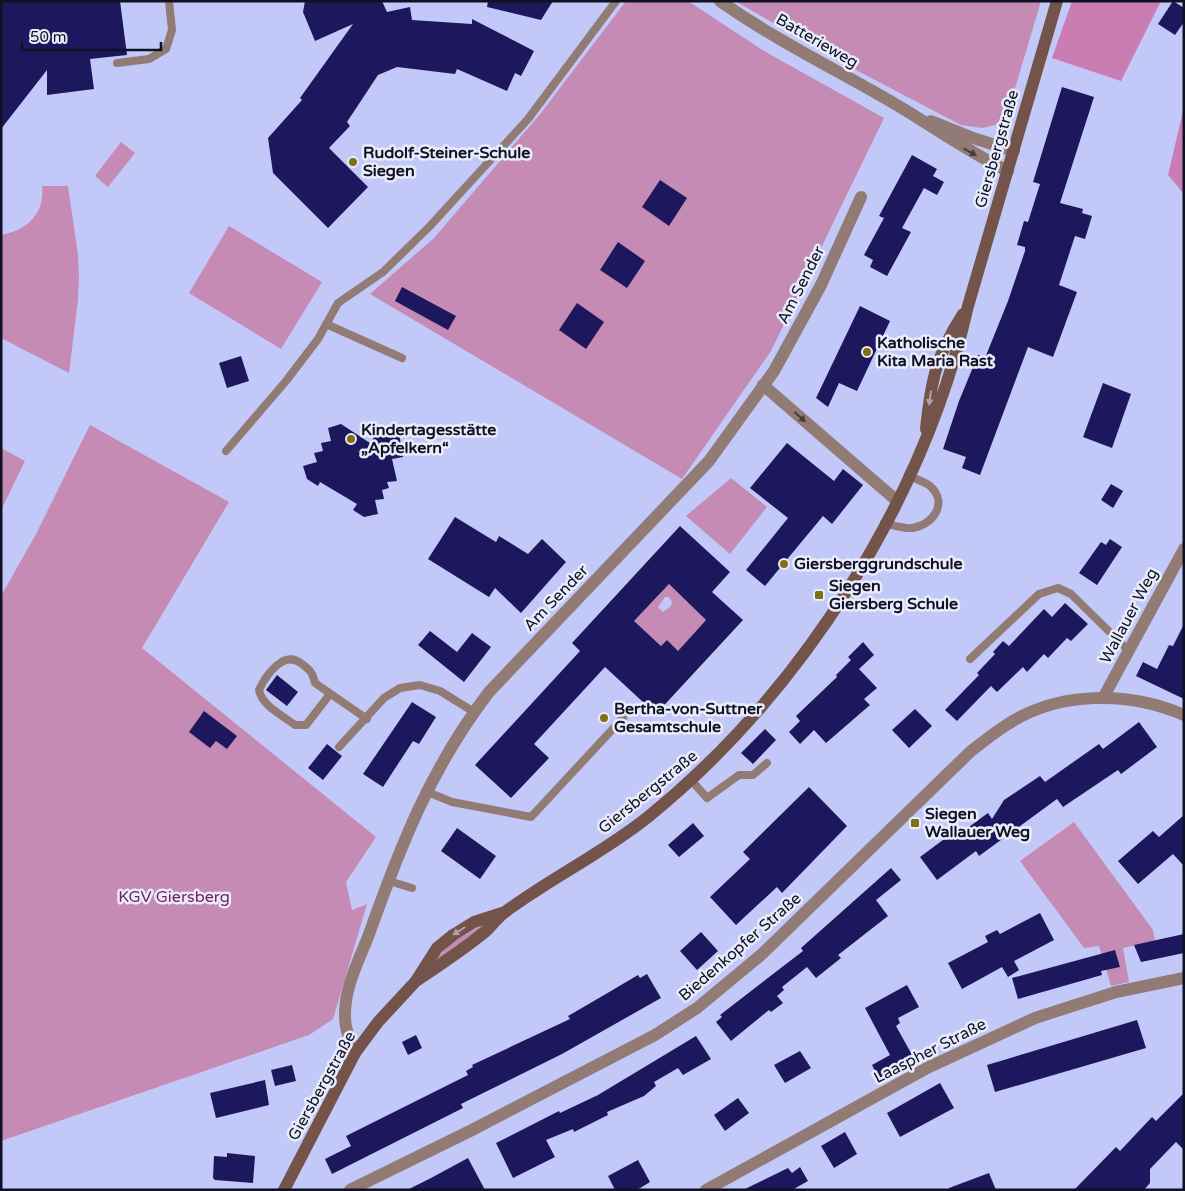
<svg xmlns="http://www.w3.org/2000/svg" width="1185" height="1191" font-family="'Varela Round',sans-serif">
<rect width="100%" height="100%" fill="#c2c9f8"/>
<g fill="#c58bb4" fill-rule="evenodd">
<polygon points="626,1 688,1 764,51 884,118 771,351 682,479 370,294 434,238 541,113"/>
<polygon points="735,1 1041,1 1008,112 999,124 982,128 961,125 854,69"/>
<polygon points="121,142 135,153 108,187 95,176"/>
<path d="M 42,186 L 68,186 L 78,255 L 79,276 L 78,300 L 69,373 L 1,338 L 1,235 C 27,230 45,214 42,186 Z"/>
<polygon points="229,226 322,282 281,349 189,293"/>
<polygon points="90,425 229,502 142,648 376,837 346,882 352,910 367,904 333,1019 309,1035 1,1141 1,596 36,534"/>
<polygon points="1,448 25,461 1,510"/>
<polygon points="731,478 767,507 730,554 686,516"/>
<path d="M 669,584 L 706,620 L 678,651 L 661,646 L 634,621 ZM 665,597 L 669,597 L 672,602 L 671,606 L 663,612 L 658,607 Z"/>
<polygon points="1074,822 1153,930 1155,941 1123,948 1129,982 1111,986 1099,946 1084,948 1020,861"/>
<polygon points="482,925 483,927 437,962 435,960 452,942"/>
</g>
<g fill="#ca7db3">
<polygon points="1072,1 1161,1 1121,81 1052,58"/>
<polygon points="1184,107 1184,194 1168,175"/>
</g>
<g fill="#1d185d" fill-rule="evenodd">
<polygon points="1,1 120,1 127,55 90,59 94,89 47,95 47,70 1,129"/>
<polygon points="305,1 382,1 387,12 410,7 412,20 472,24 472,19 534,51 521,76 515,73 507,91 457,69 455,74 397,67 378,75 347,122 350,126 329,148 368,187 328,228 273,173 268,138 302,100 300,98 353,24 315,41 303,12"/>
<polygon points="488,1 553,1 541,20 487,7"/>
<polygon points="1173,1 1184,8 1184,22 1175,35 1158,24"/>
<polygon points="1062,87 1094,97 1060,203 1083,209 1082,213 1092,216 1085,239 1075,236 1059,285 1077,292 1053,357 1028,347 980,475 962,468 966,457 943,449 959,401 978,355 985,358 1008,301 1025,251 1025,247 1017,245 1024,221 1028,222 1040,184 1033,182"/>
<polygon points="912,155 937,169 933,176 944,182 937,195 924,188 902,228 911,232 887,276 870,267 873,260 864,255 884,218 879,216"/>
<polygon points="660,180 687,198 669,226 642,207"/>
<polygon points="618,242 645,261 627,288 600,270"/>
<polygon points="402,287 456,316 448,330 395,301"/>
<polygon points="577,303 604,322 586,349 559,330"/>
<polygon points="860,306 890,321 857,391 839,383 828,407 816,398"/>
<polygon points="241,356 249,381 227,388 219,363"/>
<polygon points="1103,383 1131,394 1112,448 1083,437"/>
<polygon points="341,424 370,443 380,428 388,426 399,433 403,457 392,459 397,481 387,482 389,488 382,490 384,499 375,500 378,514 364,517 353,510 357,504 320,482 318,486 307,479 303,466 317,462 314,453 323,451 321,443 331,441 328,428"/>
<polygon points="787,443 834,481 843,469 863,485 832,524 823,516 765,586 746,570 788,518 750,488"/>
<polygon points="1111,484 1123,491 1113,508 1101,500"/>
<polygon points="455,517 496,542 499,536 528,554 542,539 566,562 521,613 495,588 489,597 428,559"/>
<path d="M 680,526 L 730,572 L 712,592 L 743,620 L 656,714 L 605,667 L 534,744 L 549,758 L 511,798 L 475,765 L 580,651 L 572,643 ZM 669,584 L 706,620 L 678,651 L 667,640 L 661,646 L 634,621 Z"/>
<polygon points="1110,539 1122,547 1097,585 1079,573 1101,542 1106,545"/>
<polygon points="1065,603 1088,624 1071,641 1067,638 1048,658 1044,654 1027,672 1023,667 997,692 991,686 957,721 945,710 979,675 977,673 995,654 993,652 1003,641 1009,646 1044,609 1052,617"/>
<polygon points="1184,624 1184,699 1136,676 1143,662 1157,669 1169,645 1173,646"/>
<polygon points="430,631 457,652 472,633 491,647 464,682 418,645"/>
<polygon points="863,642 874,655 859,669 877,688 864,699 870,705 826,743 814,730 800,744 789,732 800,721 796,716 837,677 836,675 851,660 848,657"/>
<polygon points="277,675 298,692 287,706 266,690"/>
<polygon points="412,702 436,717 419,744 413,741 383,787 363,774"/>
<polygon points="915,709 932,726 909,748 892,730"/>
<polygon points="204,711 237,736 227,749 216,741 210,748 189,732"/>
<polygon points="1139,722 1157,747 1121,774 1118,770 1063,807 1057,799 979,856 976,851 937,880 920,857 959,828 962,832 988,813 992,819 1004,800 1040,776 1045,782 1099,744 1103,749"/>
<polygon points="765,729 776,740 753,764 741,753"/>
<polygon points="327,744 342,756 323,780 308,768"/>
<polygon points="809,787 847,826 782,893 777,887 736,925 710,897 750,859 743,852"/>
<polygon points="1184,815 1184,866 1173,854 1138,884 1118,861 1153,831 1159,837"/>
<polygon points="693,823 704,836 679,857 668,845"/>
<polygon points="457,828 496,856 480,879 441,851"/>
<polygon points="891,868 901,880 876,900 888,916 838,955 841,958 816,978 807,967 782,987 784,990 777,996 783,1003 771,1012 769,1010 731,1041 716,1022 722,1017 720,1015 803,951 801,948"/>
<polygon points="1040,913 1054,940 1014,961 1019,970 1008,977 1002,967 962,989 948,963 988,942 985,936 997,930 1000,934"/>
<polygon points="701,932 718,951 697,970 680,951"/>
<polygon points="1184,934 1184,953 1141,962 1134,945"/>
<polygon points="1115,950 1120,967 1101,971 1102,975 1018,999 1012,978"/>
<polygon points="647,974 661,998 562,1054 461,1104 463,1108 332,1174 325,1159 351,1146 346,1136 468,1075 466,1071 473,1067 472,1065 570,1019 568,1016 599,998 638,975 640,978"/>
<polygon points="907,985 919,1007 898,1018 900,1023 896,1026 916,1062 880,1081 872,1065 890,1055 865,1008"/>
<polygon points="1137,1020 1146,1048 995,1092 987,1065"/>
<polygon points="416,1035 422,1048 408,1055 402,1042"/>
<polygon points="696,1036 711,1059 683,1075 678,1068 654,1082 656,1086 644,1096 607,1112 608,1115 574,1132 573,1129 546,1140 555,1157 513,1178 496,1143 559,1111 560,1113 598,1095"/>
<polygon points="800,1051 811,1068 785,1083 774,1065"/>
<polygon points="292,1065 296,1081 275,1086 271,1070"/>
<polygon points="265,1080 269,1105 216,1118 210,1093"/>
<polygon points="940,1083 954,1108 900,1137 887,1113"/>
<polygon points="1184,1093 1184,1150 1176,1142 1150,1169 1150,1183 1144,1190 1074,1190 1116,1147 1120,1151 1152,1117 1156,1121"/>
<polygon points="738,1098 749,1113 725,1131 714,1115"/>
<polygon points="845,1132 857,1154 834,1168 821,1146"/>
<polygon points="227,1153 255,1156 253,1183 215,1180 213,1178 214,1156 227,1157"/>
<polygon points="468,1158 485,1190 407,1190 431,1178"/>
<polygon points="638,1160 650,1182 637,1190 615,1190 608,1176"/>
<polygon points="800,1167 808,1181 792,1190 743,1190 788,1168 792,1173"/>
<polygon points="989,1173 996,1190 949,1190 949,1188"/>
</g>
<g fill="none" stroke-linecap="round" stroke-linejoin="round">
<g stroke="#917b74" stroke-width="8">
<polyline points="117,63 149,59 166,49 172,30 169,1"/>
<polyline points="326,324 402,358"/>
<polyline points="226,451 286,381 318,339 338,303 383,272 430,226 528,119 616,1"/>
<path d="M 884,523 C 893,525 904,529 912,528 C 933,525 949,503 930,486 C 924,481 914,479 908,475"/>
<polyline points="970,659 1039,594 1058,588 1071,594 1129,651"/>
<path d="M 330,694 L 306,725 L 295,725 C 282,715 262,706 259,690 C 266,675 284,649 302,664 C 310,670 313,673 315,683 L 367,719"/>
<polyline points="339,747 384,698 400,688 420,685 440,691 474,712"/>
<polyline points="691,780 707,798 739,775 753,775 767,763"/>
<polyline points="425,791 452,802 531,817 623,718"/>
<polyline points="389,881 412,888"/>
</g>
<g stroke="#917b74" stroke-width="12">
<path d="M 720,1 C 774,39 833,68 890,101 C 930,124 966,151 1008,171"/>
<polyline points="931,121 973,138 1014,151"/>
<polyline points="763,385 896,500"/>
<polyline points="1103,698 1184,549"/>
<path d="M 355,1053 C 350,1041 345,1030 345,1017 C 344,989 358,962 368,937 C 400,847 430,769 489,692 L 709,461 L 774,371 L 821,285 L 861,197"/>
<path d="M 350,1190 L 470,1131 L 655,1035 L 697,1008 L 762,954 L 971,751 C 983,742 995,732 1008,724 C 1059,691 1129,691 1184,715"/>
<polyline points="706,1190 927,1068 1035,1018 1116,992 1184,978"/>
</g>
<g stroke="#74544a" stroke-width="12">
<path d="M 926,429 C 931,380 936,356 963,314"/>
<path d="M 416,981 C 440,965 464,949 486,931 C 492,925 498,917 505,912 C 551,878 603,853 648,817 C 802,692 924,500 968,306 L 1057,1"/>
<polyline points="284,1190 355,1053 378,1022 416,981 437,948 453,935 474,922 502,913"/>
</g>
</g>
<defs><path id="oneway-solid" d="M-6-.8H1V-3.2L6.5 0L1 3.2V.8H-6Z" transform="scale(1.25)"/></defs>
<g fill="#443b43">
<use href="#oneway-solid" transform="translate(970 152) rotate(29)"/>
<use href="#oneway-solid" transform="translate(800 417) rotate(41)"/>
</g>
<g fill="#aea0a2">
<use href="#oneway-solid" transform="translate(930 398) rotate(98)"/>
<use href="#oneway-solid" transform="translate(459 931) rotate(148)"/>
</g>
<g fill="#80700f" stroke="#e9ecfb" stroke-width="2">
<circle cx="353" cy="162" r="5"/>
<circle cx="867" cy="352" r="5"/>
<circle cx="351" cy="439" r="5"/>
<circle cx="784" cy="564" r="5"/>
<rect x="814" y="590" width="10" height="10" rx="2.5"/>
<circle cx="604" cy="718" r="5"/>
<rect x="910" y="818" width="10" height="10" rx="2.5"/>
</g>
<g text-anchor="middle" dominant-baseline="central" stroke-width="5" stroke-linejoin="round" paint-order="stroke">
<g font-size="16" fill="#101122" stroke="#e9ecfb">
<text transform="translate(817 41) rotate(30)">Batterieweg</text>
<text transform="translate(997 149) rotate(-74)">Giersbergstraße</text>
<text transform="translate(801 285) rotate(-63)">Am Sender</text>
<text transform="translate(556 598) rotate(-46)">Am Sender</text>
<text transform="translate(1129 616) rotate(-62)">Wallauer Weg</text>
<text transform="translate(648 792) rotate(-39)">Giersbergstraße</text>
<text transform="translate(740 947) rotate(-41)">Biedenkopfer Straße</text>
<text transform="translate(930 1051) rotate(-27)">Laaspher Straße</text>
<text transform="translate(322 1086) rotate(-61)">Giersbergstraße</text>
</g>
<g font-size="16" font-weight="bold" fill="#101122" stroke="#e9ecfb" text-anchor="start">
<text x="363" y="153">Rudolf-Steiner-Schule<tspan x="363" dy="18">Siegen</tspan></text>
<text x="877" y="343">Katholische<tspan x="877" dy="18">Kita Maria Rast</tspan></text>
<text x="361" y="430">Kindertagesstätte<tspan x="361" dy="18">„Apfelkern“</tspan></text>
<text x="794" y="564">Giersberggrundschule</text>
<text x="829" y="586">Siegen<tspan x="829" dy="18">Giersberg Schule</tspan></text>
<text x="614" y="709">Bertha-von-Suttner<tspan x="614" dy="18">Gesamtschule</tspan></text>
<text x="925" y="814">Siegen<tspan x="925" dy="18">Wallauer Weg</tspan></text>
</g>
<g font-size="16" fill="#751961" stroke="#e9ecfb">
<text x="174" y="897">KGV Giersberg</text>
</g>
</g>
<rect width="1185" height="1191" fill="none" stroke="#101122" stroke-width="5"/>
<path d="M22 42v8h139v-8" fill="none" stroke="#101122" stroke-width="2.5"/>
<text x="30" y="42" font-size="15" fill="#101122" stroke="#e9ecfb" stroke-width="4" paint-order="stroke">50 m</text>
</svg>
